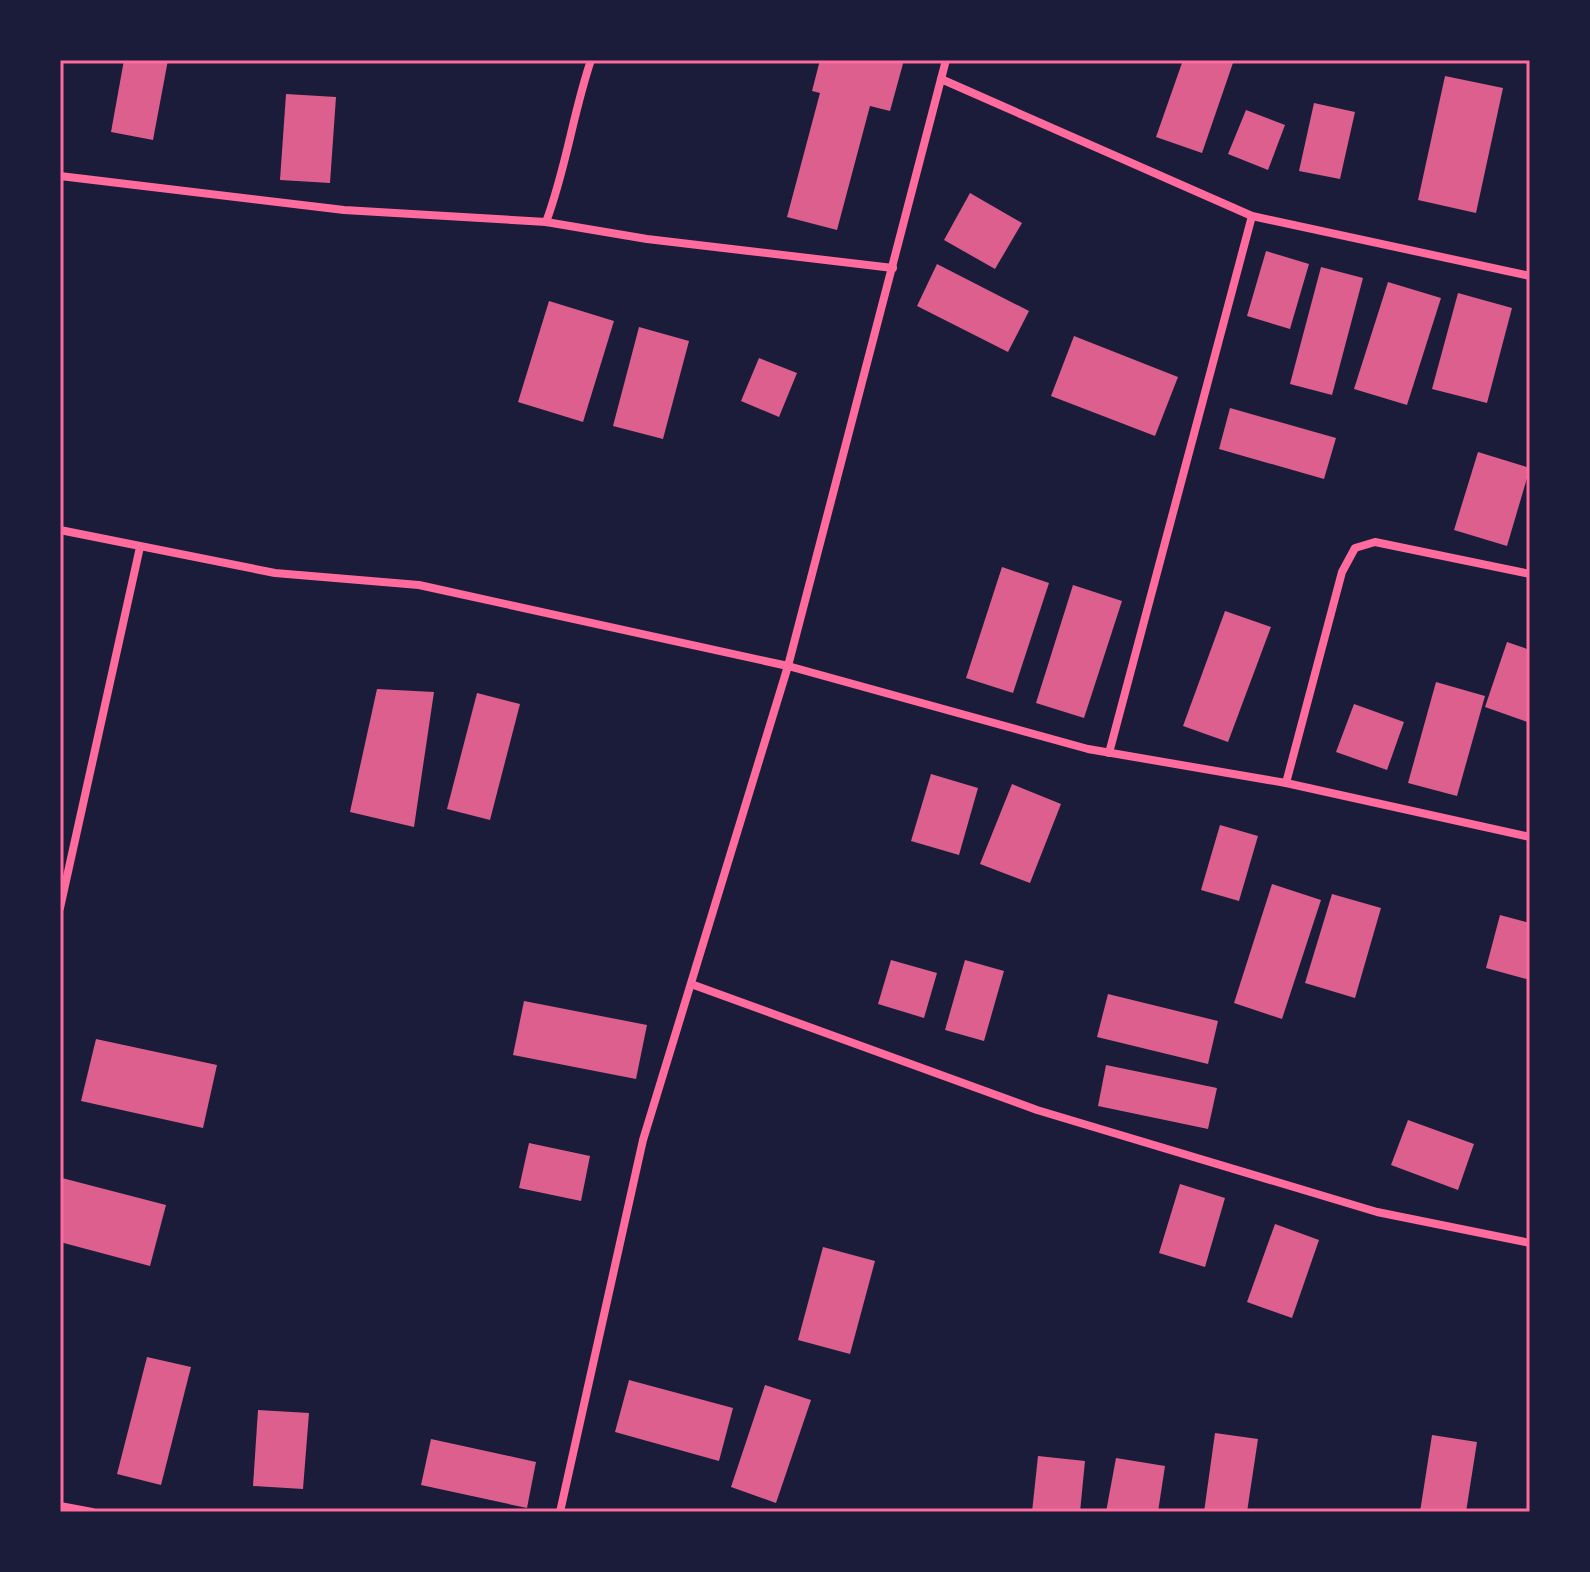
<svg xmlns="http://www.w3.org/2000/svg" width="1590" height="1572" font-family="'PT Sans Narrow',sans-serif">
<rect width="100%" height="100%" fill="#1b1b3a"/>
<g fill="#dd5f8e">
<polygon points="124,60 168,60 153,140 111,132"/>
<polygon points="820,60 904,60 890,111 870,106 837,230 787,217 820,93 812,91"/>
<polygon points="1183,60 1234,60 1202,153 1156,137"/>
<polygon points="1445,76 1503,88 1476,213 1418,200"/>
<polygon points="286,94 336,97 330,183 280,180"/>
<polygon points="1314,103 1355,112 1340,179 1299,171"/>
<polygon points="1246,110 1285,125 1268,170 1228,154"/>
<polygon points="970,193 1022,223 995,269 944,240"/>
<polygon points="1266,251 1309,264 1290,329 1247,316"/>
<polygon points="937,264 1029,311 1008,352 917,306"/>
<polygon points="1321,267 1363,278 1332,395 1290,384"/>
<polygon points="1388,282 1441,298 1407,405 1354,389"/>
<polygon points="1458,293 1512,308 1487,403 1432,389"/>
<polygon points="549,301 614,321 583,422 518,402"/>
<polygon points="639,327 689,341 663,439 613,426"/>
<polygon points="1074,336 1178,377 1155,436 1051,396"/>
<polygon points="759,358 797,373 779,417 741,401"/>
<polygon points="1230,408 1336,438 1324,479 1219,449"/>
<polygon points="1478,452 1530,468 1507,546 1454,530"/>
<polygon points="1002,567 1049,583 1013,693 966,678"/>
<polygon points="1073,585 1122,601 1084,718 1036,703"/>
<polygon points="1225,611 1271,627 1228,742 1183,726"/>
<polygon points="1507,642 1530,650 1530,723 1485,707"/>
<polygon points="1436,682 1485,696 1457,796 1408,783"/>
<polygon points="377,689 434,692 414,827 350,812"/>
<polygon points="477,693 520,704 490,820 447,809"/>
<polygon points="1354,704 1404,722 1387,770 1336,752"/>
<polygon points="931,774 978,788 959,855 911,841"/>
<polygon points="1012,784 1061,804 1030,883 980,864"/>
<polygon points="1220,825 1258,836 1239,901 1201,890"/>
<polygon points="1272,884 1321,900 1282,1019 1234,1003"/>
<polygon points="1332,894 1381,908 1355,998 1305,983"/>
<polygon points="1500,915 1530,923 1530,980 1486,968"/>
<polygon points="891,960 937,973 924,1018 878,1004"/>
<polygon points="965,960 1004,971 984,1041 945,1030"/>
<polygon points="1108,994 1218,1021 1208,1064 1097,1037"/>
<polygon points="524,1001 647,1025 636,1079 513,1055"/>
<polygon points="96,1039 217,1065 203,1128 81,1101"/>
<polygon points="1106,1065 1217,1088 1208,1129 1098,1106"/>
<polygon points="1408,1120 1474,1144 1458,1190 1391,1165"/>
<polygon points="529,1143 590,1156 581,1201 519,1188"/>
<polygon points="62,1178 166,1205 150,1266 60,1242"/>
<polygon points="1180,1184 1225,1198 1205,1267 1159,1253"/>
<polygon points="1275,1224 1319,1240 1292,1318 1247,1302"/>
<polygon points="823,1247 875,1261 850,1354 798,1340"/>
<polygon points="147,1357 191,1367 161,1485 117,1474"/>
<polygon points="629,1380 733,1408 719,1461 615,1432"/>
<polygon points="765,1385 811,1400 776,1503 731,1487"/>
<polygon points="258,1410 309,1413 303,1489 253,1486"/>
<polygon points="1215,1433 1258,1439 1247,1512 1204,1512"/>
<polygon points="1432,1435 1477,1442 1466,1512 1420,1512"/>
<polygon points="431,1439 536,1462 527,1508 421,1485"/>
<polygon points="1038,1456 1085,1461 1080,1512 1032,1512"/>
<polygon points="1116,1458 1165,1466 1158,1512 1106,1512"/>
</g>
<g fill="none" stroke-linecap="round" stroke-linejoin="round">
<g stroke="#ff6b9d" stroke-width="8">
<polyline points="941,79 1252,216 1530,276"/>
<polyline points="60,176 344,210 546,222 647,239 893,268"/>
<path d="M 546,222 C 566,169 573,113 591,60"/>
<polyline points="60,530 275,573 419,585 788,666 1088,749 1286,783 1530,837"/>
<polyline points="1109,753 1252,216"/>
<polyline points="1286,783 1342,572 1355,548 1375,542 1530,574"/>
<polyline points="60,908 140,547"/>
<polyline points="691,984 1037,1110 1377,1212 1530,1243"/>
<polyline points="60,1506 92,1512"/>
<polyline points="560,1512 643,1140 788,666 946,60"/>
</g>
</g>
<rect width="1590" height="1572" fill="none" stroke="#1b1b3a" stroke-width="124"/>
<rect x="62" y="62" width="1466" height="1448" fill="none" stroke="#ff6b9d" stroke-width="3"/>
</svg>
